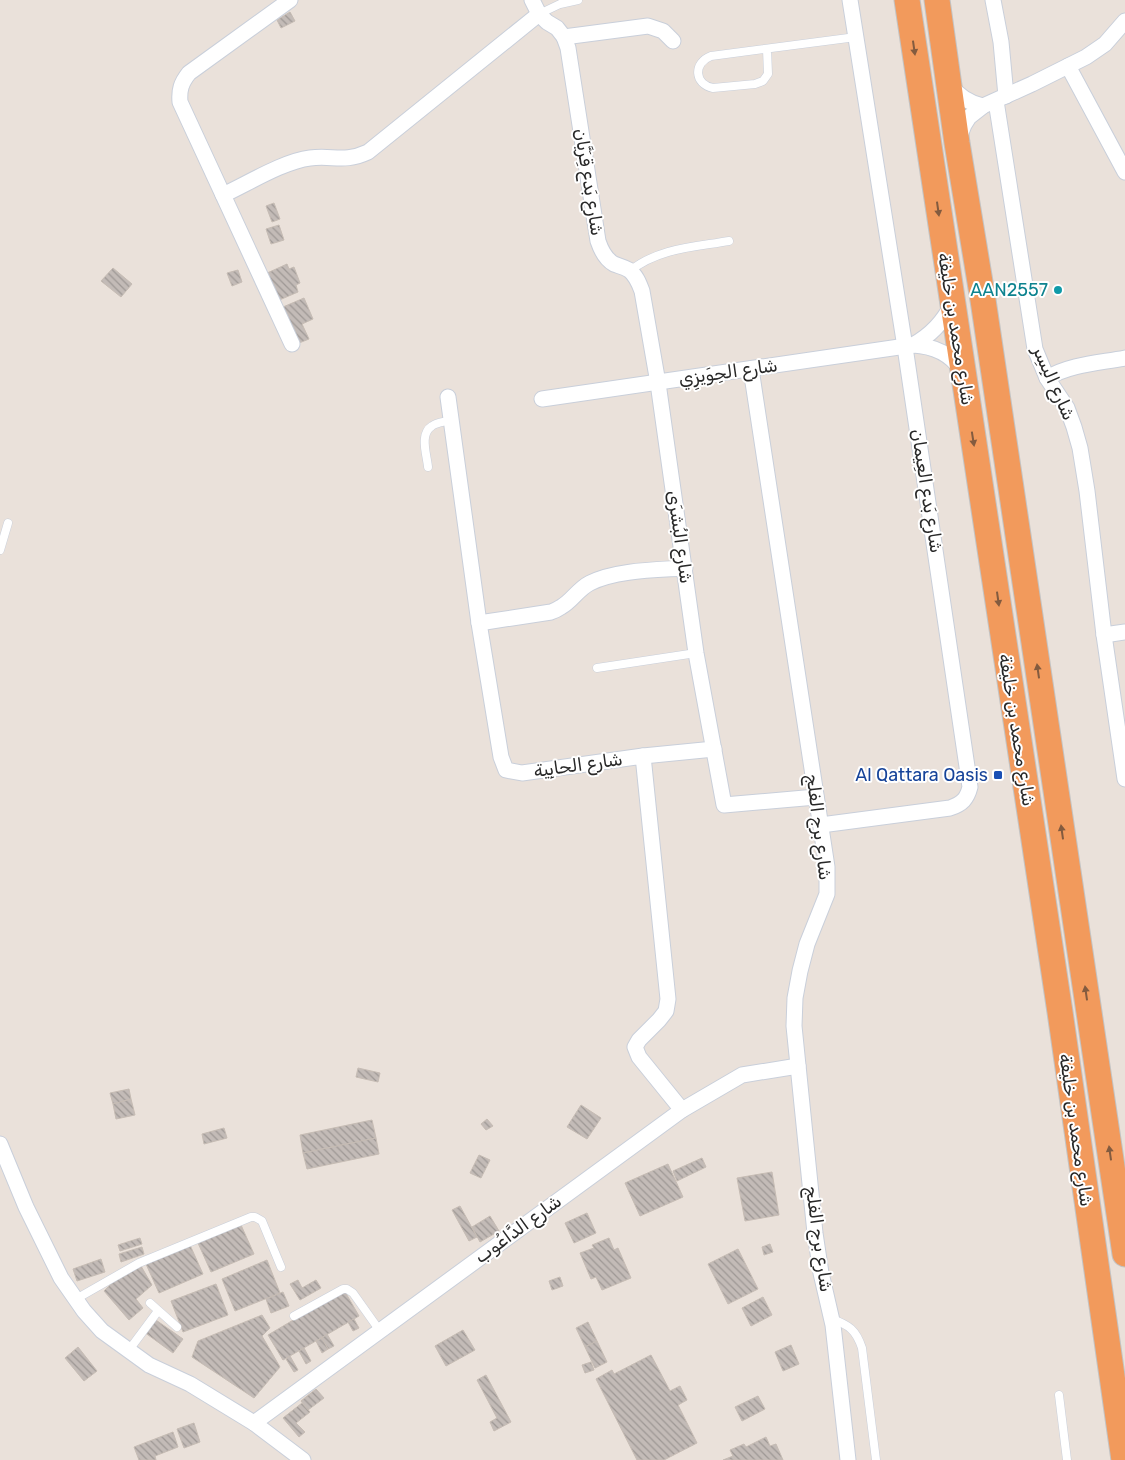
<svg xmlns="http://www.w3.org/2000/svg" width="1125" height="1460" font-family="Rubik,'Noto Naskh Arabic',sans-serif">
<defs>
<pattern id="building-back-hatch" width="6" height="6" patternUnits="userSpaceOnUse" patternTransform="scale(1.25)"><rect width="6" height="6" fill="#c3bbb7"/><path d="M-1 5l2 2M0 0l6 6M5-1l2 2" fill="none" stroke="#9e9895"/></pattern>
</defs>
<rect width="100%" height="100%" fill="#eae1da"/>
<g fill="url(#building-back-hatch)" stroke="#c6bcb4">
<polygon points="290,12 295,21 281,28 277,20"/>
<polygon points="274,203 280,219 272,222 266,206"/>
<polygon points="279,225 284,240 271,244 266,229"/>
<polygon points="287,264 289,269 294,267 300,283 296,285 298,292 277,301 265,274"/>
<polygon points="113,268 132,284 121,297 101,281"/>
<polygon points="238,270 242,282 232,286 227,273"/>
<polygon points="304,298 313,319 302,324 309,339 299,343 283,307"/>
<polygon points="358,1068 380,1073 378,1082 356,1077"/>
<polygon points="129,1089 131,1099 113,1104 110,1093"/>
<polygon points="131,1099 135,1115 116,1119 113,1104"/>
<polygon points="581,1105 601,1118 587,1139 567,1127"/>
<polygon points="487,1119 493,1126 486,1130 481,1124"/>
<polygon points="372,1120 376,1138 303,1153 300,1135"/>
<polygon points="224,1128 227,1138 204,1144 202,1134"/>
<polygon points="376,1138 379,1154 307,1169 303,1153"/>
<polygon points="479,1155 490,1160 481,1178 470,1173"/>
<polygon points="702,1158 706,1167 677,1181 673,1171"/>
<polygon points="668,1164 683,1197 640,1216 625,1183"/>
<polygon points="772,1172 779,1215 745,1221 737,1178"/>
<polygon points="460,1206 477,1237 469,1241 452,1210"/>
<polygon points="587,1213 596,1233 574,1243 565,1223"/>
<polygon points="490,1216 499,1231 480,1242 472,1227"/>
<polygon points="241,1225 254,1254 211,1272 198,1243"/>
<polygon points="140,1238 142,1244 120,1251 118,1245"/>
<polygon points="609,1238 614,1250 618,1248 631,1278 602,1290 596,1277 591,1279 580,1253 594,1248 592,1245"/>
<polygon points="770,1244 773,1252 764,1255 762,1247"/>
<polygon points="190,1245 203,1274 159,1293 146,1264"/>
<polygon points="142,1247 144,1254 121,1262 119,1254"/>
<polygon points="738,1249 758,1289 728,1304 708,1264"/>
<polygon points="101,1259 105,1272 77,1281 73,1269"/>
<polygon points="267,1260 280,1293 235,1311 222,1279"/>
<polygon points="141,1266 152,1285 136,1299 143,1308 129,1320 104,1291 119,1276"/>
<polygon points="560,1277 563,1286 552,1290 549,1281"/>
<polygon points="298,1280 302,1288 316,1280 321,1288 300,1300 290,1284"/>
<polygon points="216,1284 228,1315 183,1332 171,1301"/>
<polygon points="344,1290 359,1316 283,1360 268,1335"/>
<polygon points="283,1292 289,1306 271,1313 266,1299"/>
<polygon points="763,1297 772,1315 751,1326 742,1308"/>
<polygon points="262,1315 270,1328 262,1336 280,1367 254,1398 192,1357 198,1341"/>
<polygon points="153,1318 183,1339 173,1353 144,1332"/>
<polygon points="354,1319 359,1328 353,1331 348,1322"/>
<polygon points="588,1322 597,1341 585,1347 576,1328"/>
<polygon points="463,1330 475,1350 446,1366 435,1346"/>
<polygon points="327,1334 334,1346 328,1349 322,1338"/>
<polygon points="322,1338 328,1349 322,1353 316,1341"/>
<polygon points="597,1341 607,1362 595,1368 585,1347"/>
<polygon points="791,1345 799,1364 783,1371 775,1352"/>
<polygon points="78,1347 97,1371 84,1381 65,1358"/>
<polygon points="304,1348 311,1361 306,1364 299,1351"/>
<polygon points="651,1355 670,1391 680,1386 687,1400 678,1405 697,1443 664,1460 637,1460 596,1379 612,1370 614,1374"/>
<polygon points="290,1356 298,1370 294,1372 286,1359"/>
<polygon points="591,1362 594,1370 585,1373 582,1365"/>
<polygon points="486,1375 511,1422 494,1431 490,1422 497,1418 477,1380"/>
<polygon points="316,1389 324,1398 308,1410 301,1401"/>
<polygon points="758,1396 765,1409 742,1421 735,1407"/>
<polygon points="302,1403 310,1412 296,1423 305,1432 299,1437 283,1418"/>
<polygon points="194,1423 200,1442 184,1448 177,1429"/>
<polygon points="173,1432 178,1447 155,1456 156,1460 139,1460 134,1447"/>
<polygon points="766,1437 770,1446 776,1444 783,1460 723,1460 733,1456 730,1450 744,1444 746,1447"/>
</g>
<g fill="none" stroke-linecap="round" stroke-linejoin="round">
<g stroke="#c9cfda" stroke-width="9">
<g id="service">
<polyline points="539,14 560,4 578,0"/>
<path d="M 767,49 L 768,74 L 763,81 L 755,84 L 713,88 C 694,84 693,63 711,56 L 856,37"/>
<path d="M 630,271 C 658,248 695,247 729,241"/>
<path d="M 428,467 C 427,455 419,434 432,426 C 437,422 445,422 451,420"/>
<polyline points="0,550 8,523"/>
<polyline points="597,668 696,653"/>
<polyline points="76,1299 139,1263 251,1217 255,1217 262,1221 281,1267"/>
<polyline points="150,1303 177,1327"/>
<polyline points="294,1316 343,1289 347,1289 353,1293 380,1331"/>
<path d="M 832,1319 C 849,1325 856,1330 862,1348 L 876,1460"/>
<polyline points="129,1350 158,1311"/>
<polyline points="1059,1395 1067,1460"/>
</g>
</g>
<g stroke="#c9cfda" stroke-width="17">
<g id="minor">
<path d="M 290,0 L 189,73 C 181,83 179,90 180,102 L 292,344"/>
<path d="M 532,0 L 539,14 L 547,22 L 557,28 L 564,37 L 568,48 L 598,241 C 601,250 605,259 614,264 C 619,266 624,267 629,270 C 636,275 639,283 642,291 L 658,383 L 696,653 L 724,805 L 816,797"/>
<polyline points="993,0 1001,42 1006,96"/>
<polyline points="564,37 648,26 663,31 673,41"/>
<polyline points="1068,66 1125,172"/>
<path d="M 950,84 C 958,96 968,103 983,106"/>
<polyline points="996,101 1035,349 1047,378 1067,408 1074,427 1080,448 1087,491 1104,635 1125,779"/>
<polyline points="959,138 964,125 969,117 983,106 1032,84 1086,57 1105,44 1125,21"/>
<path d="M 223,195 C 247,184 284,161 310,158 C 333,155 344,163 368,152 L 539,14"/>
<path d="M 913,345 C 931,335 943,323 952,304"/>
<polyline points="751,369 827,867 827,894 807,944 800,971 795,998 794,1026 815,1233 821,1273 833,1325 848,1460"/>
<path d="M 1047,378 C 1071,364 1099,363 1125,358"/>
<polyline points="448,397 479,623 501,757 506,770 522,773 643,756 668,999 666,1011 659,1020 639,1040 635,1047 639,1057 682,1110"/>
<path d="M 542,399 L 913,345 C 933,346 950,353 961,370"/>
<path d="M 479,623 L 551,612 C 554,611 558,609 561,607 C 572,601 578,589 590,583 C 616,570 656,570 685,568"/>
<polyline points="1104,635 1125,632"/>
<polyline points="643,756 714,749"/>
<path d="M 821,825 L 950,808 C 962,804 967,799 970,787 L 905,347 L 850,0"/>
<polyline points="0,1144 26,1207 61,1278 84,1311 102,1331 149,1365 190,1384 254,1423 303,1460"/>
<polyline points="254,1423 682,1110 742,1075 798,1066"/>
</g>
</g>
<g stroke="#c3c3c3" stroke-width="27">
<g id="trunk">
<polyline points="907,0 1060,1012 1124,1460"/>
<polyline points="937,0 957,143 983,300 1125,1254"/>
</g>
</g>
<use href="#service" stroke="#fff" stroke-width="8"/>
<use href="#minor" stroke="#fff" stroke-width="15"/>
<use href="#trunk" stroke="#f29a5c" stroke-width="25"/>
</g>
<defs><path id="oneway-solid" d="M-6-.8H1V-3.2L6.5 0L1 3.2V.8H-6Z" transform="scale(1.25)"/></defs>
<g fill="#835b3f">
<use href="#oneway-solid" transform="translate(914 48) rotate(82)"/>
<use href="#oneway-solid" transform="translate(938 209) rotate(82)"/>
<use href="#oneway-solid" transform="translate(973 439) rotate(81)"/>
<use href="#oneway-solid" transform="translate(998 599) rotate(82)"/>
<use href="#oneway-solid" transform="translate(1038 671) rotate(-98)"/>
<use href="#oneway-solid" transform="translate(1062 832) rotate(-98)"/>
<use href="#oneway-solid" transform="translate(1086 993) rotate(-98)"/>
<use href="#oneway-solid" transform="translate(1110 1153) rotate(-98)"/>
</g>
<circle fill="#0f9aa8" stroke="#fff" stroke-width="2" cx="1058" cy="290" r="5"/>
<rect fill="#1a4fb4" stroke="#fff" stroke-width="2" x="993" y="770" width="10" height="10" rx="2.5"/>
<g text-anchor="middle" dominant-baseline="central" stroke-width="4" stroke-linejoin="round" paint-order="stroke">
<g font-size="18" fill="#282828" stroke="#fff">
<text transform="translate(589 182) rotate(81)">شارع بَدع قِرَيَّان</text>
<text transform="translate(956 329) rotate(81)">شارع محمد بن خليفة</text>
<text transform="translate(728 372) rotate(-8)">شارع الحِوَيزِي</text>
<text transform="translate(1054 383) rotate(66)">شارع البِسِر</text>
<text transform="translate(927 491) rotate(81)">شارع بَدع العِيمان</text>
<text transform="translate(680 537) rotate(82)">شارع البُشرَى</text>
<text transform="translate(1017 730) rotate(81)">شارع محمد بن خليفة</text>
<text transform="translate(578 765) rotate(-8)">شارع الحابِية</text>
<text transform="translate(819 827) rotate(83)">شارع برج الفلج</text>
<text transform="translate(1076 1130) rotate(82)">شارع محمد بن خليفة</text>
<text transform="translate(518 1229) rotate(-36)">شارع الدَّاعُوب</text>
<text transform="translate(819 1239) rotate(82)">شارع برج الفلج</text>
</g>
<g font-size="18" fill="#0d838f" stroke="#fff" text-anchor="end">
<text x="1048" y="290">AAN2557</text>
</g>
<g font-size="18" fill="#164399" stroke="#fff" text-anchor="end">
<text x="988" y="775">Al Qattara Oasis</text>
</g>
</g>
</svg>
